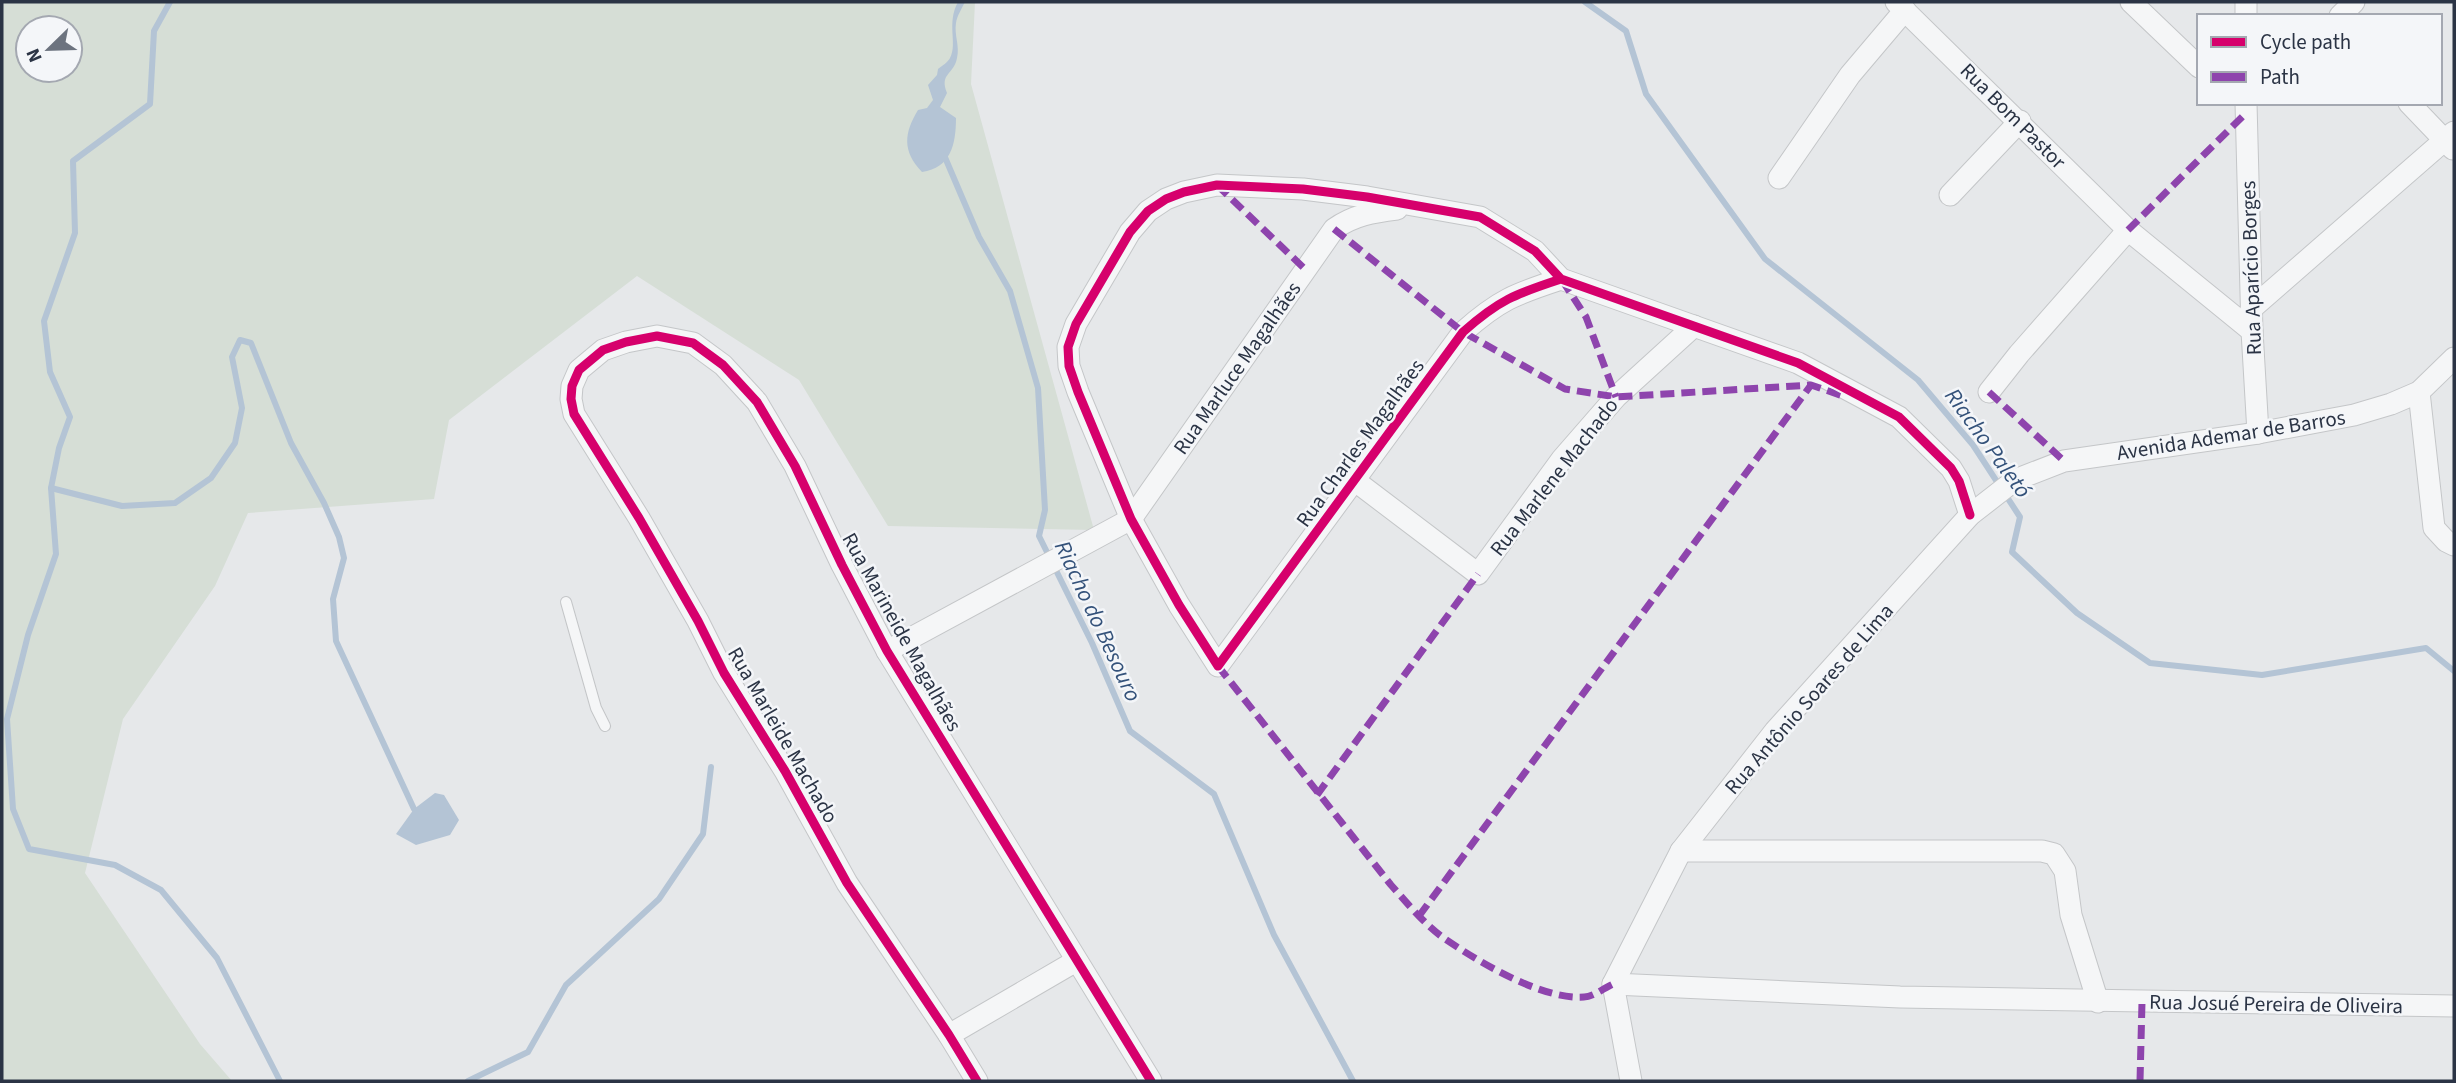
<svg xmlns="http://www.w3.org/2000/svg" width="2456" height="1083" font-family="'Source Sans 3',sans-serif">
<rect width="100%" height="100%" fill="#e6e8ea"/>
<path fill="#d6ded6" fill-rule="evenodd" d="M 2,2 L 975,2 L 971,84 L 1094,530 L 888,526 L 799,380 L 637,276 L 449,420 L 434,499 L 248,513 L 215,586 L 123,719 L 85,873 L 200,1044 L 232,1081 L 2,1081 ZM 28,28 L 70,28 L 70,70 L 28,70 Z"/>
<g fill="#b4c4d5">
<path d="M 958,2 L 965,2 C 962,8 957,16 956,23 C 954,35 960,46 957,58 C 954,75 939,73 947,93 L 940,107 L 956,118 C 956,144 951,168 922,172 C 902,151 904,133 918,110 L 927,108 L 933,100 L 928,85 L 937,75 L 938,69 C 942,66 948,62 950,58 C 958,43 946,24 958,2 Z"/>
<polygon points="435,793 444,795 459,820 450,835 416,845 396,834 414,809"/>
</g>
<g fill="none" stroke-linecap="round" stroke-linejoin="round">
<g stroke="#b4c4d5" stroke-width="6">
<polyline points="170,2 154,31 150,104 73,161 75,233 44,321 50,372 70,417 59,448 51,488 56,554 28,635 7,719 13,809 29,849 115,865 161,890 217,958 280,1081"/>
<polyline points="1585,2 1626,31 1646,94 1765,259 1918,380 1973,445 2020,517 2012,552 2077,613 2150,663 2262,675 2426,648 2454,671"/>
<polyline points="944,155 979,237 1010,291 1038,388 1045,510 1039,536 1092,643 1130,731 1214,794 1274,935 1353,1081"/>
<polyline points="51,488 122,506 175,503 211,478 235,443 242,408 232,357 240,340 251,343 291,443 324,503 339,537 344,558 333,599 336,641 414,809"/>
<polyline points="468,1081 528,1052 566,985 659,899 703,834 711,767"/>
</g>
<g stroke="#c4c6c8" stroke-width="12">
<polyline id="lane" points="566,602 596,708 605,726"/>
</g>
<g stroke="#c4c6c8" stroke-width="23">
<g id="street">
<polyline points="1896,2 2128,230 2252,331"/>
<polyline points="2131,2 2199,67"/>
<polyline points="2246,2 2246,16"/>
<polyline points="2340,16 2354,2"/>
<polyline points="2246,103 2252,331 2258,433"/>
<polyline points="2409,103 2453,149"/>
<polyline points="1779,178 1850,75 1905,10"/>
<polyline points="1950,195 2020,121"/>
<path d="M 1561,279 C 1515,294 1499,300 1463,332 L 1218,666 L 1179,605 L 1131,519 L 1078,392 L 1069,366 L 1068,347 L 1076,324 L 1130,232 L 1148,211 L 1166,199 L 1184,192 L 1217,185 L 1303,189 L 1367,197 L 1480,217 L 1535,251 L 1561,279 L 1798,363 L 1899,417 L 1951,468 L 1959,481 L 1970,515"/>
<polyline points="2251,309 2454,132"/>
<polyline points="1989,392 2019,354 2128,230"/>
<polyline points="2419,392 2434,528 2446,541 2454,545"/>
<polyline points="1354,480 1478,574 1562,459 1616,397 1694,326"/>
<path d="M 887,651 L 1131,519 L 1334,229 C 1354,215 1373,212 1397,209"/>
<polyline points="1681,851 2042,851 2054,854 2065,871 2071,915 2098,1002"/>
<polyline points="1613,984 1900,997 2454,1006"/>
<polyline points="949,1035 1076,961"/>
<polyline points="977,1081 949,1035 847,883 785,771 724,673 698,621 639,518 574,414 571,399 572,386 579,370 603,350 626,342 657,336 693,343 723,365 757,402 795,466 842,565 887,651 1151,1081"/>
<polyline points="1631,1081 1613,984 1681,851 1775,731 1970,515 2015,480 2064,461 2258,433 2354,415 2391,404 2419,392 2454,358"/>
</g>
</g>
<use href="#lane" stroke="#f5f6f7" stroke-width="10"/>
<use href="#street" stroke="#f5f6f7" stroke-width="21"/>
<g stroke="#8e44ad" stroke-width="7" stroke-dasharray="14 7" stroke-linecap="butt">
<polyline points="1217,185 1306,270"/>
<polyline points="1334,229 1463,332 1565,389 1616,397 1811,385 1843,396"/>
<polyline points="2128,230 2246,113"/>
<polyline points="1562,280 1586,317 1616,397"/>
<polyline points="1989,392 2064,461"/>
<path d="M 1218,666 L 1391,885 C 1408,904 1424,924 1445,939 C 1479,962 1542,1000 1584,997 C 1593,997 1604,988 1613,984"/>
<polyline points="1317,795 1478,574"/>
<polyline points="1419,916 1811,385"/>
<polyline points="2140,1081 2142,1002"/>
</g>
<g stroke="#f4f6f9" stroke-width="13">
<g id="cycleway">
<path d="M 1561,279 C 1515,294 1499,300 1463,332 L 1218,666 L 1179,605 L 1131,519 L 1078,392 L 1069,366 L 1068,347 L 1076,324 L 1130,232 L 1148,211 L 1166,199 L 1184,192 L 1217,185 L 1303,189 L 1367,197 L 1480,217 L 1535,251 L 1561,279 L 1798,363 L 1899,417 L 1951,468 L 1959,481 L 1970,515"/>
<polyline points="977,1081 949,1035 847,883 785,771 724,673 698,621 639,518 574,414 571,399 572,386 579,370 603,350 626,342 657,336 693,343 723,365 757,402 795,466 842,565 887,651 1151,1081"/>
</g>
</g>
<use href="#cycleway" stroke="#d6006c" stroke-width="9"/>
</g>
<g text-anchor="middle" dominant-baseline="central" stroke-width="5" stroke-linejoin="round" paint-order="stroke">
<g font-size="21" fill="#2b3445" stroke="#f4f6f9">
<text transform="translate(2013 116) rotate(45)">Rua Bom Pastor</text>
<text transform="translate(2251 268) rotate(-92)">Rua Aparício Borges</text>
<text transform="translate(1237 368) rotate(-55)">Rua Marluce Magalhães</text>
<text transform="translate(2231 435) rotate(-9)">Avenida Ademar de Barros</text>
<text transform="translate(1360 443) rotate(-54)">Rua Charles Magalhães</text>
<text transform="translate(1554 477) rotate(-52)">Rua Marlene Machado</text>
<text transform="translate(902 632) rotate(61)">Rua Marineide Magalhães</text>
<text transform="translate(1809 699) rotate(-49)">Rua Antônio Soares de Lima</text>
<text transform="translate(783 735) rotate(60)">Rua Marleide Machado</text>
<text transform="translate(2276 1004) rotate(1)">Rua Josué Pereira de Oliveira</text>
</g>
<g font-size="23" font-style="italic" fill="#34527a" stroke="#f4f6f9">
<text transform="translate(1988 443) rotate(54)">Riacho Paletó</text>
<text transform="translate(1098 621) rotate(65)">Riacho do Besouro</text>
</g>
</g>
<rect width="2456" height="1083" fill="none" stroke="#2b3445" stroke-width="7"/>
<rect x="2197" y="14" width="245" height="91" fill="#f4f6f9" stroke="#a4a8b1" stroke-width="2"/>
<rect x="2211" y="37" width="35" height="10" fill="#d6006c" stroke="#a4a8b1" stroke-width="2"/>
<text x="2260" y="49" font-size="21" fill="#2b3445">Cycle path</text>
<rect x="2211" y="72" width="35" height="10" fill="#8e44ad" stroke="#a4a8b1" stroke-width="2"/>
<text x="2260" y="84" font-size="21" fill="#2b3445">Path</text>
<g transform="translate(49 49) rotate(247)"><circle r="33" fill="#f4f6f9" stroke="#a4a8b1" stroke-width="2"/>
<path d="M0-5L12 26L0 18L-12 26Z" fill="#6c737f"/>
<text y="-10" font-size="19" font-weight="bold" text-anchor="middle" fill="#2b3445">N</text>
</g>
</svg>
